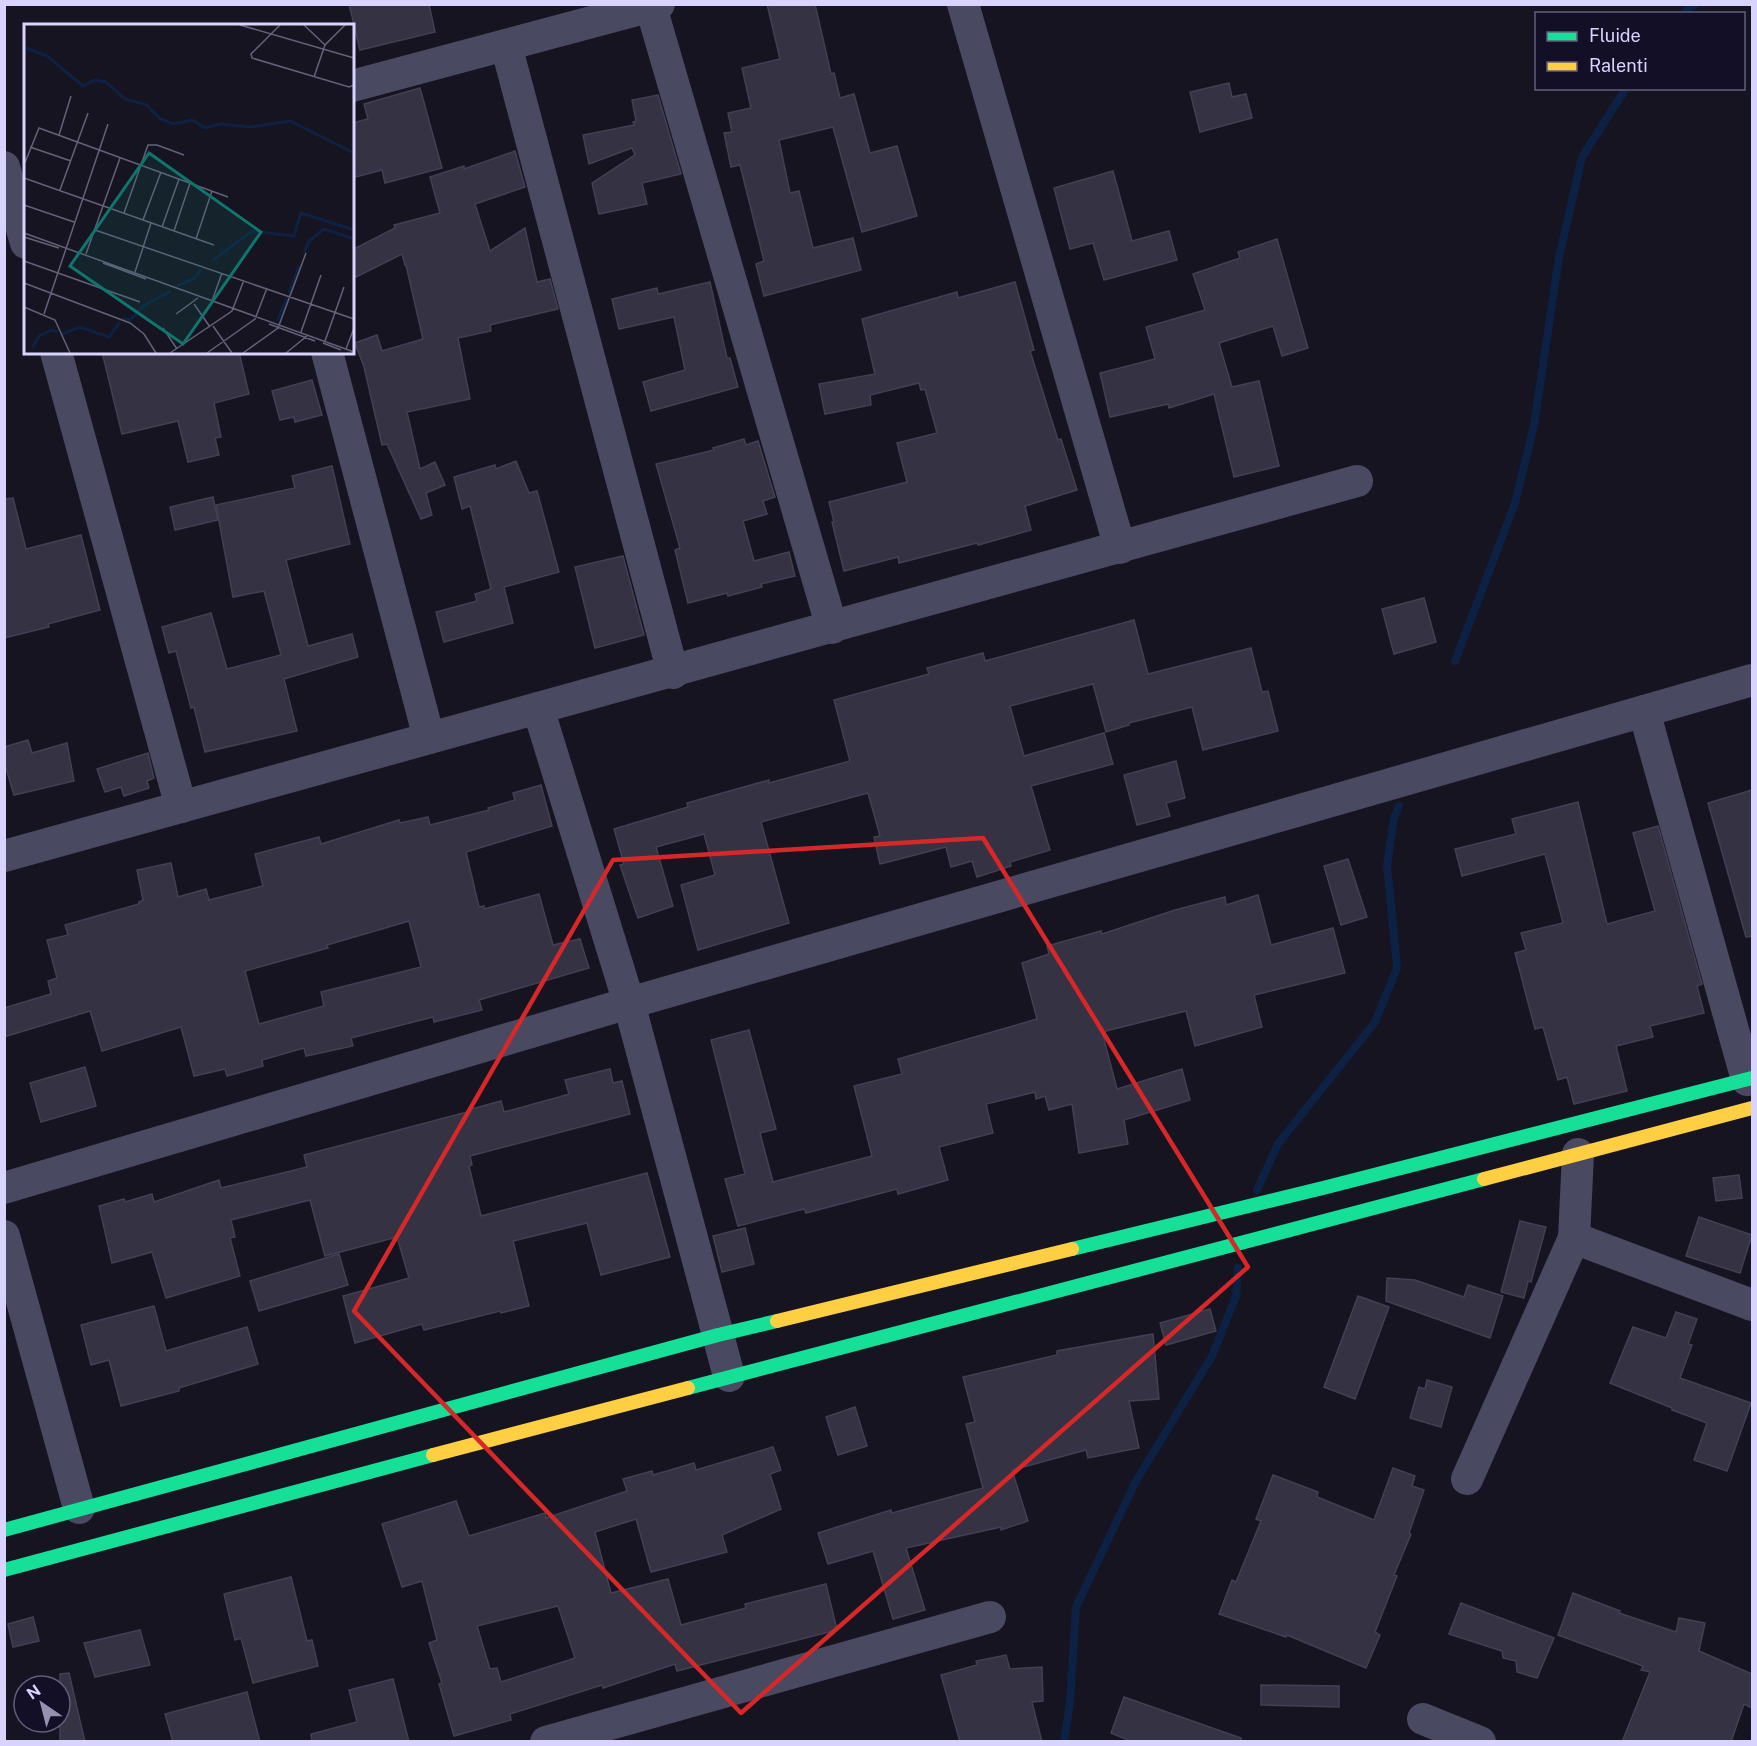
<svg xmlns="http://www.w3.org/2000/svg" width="1757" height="1746" font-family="'Public Sans',sans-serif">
<rect width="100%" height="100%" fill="#161421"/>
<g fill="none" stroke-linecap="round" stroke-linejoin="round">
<g stroke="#0d2144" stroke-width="8">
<polyline points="1684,14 1690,7 1696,4"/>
<polyline points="1455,661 1515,503 1534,425 1559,257 1582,157 1626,88"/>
<polyline points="1257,1190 1278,1144 1375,1022 1397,968 1387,865 1394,818 1399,806"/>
<polyline points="1064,1742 1070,1702 1076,1607 1136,1481 1212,1356 1236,1296 1238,1268"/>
</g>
</g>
<g fill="#343243" stroke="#433f54" stroke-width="1.5" fill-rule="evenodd">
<polygon points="349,4 429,4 435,32 360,50"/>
<polygon points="767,4 815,4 831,74 834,73 840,98 854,94 870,153 897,146 917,216 862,232 833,127 779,140 790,193 799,191 813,248 853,238 861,270 764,296 756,264 764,261 740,165 731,167 724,133 732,132 728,113 751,108 742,68 780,59"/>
<polygon points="1229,83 1232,97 1246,94 1252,118 1200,132 1190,92"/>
<polygon points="420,88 442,168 385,183 382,170 352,178 352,123 368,119 364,104"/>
<polygon points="658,95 681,174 642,183 647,204 599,214 592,183 635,155 632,148 589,164 583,135 634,125 633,122 636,121 632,100"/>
<polygon points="515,151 525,187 475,204 490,251 525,228 537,282 550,279 558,309 490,325 491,331 458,338 470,399 407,412 420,469 435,462 445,485 426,493 432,515 421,519 387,444 382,445 364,367 355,343 377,335 382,351 423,339 406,265 405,265 402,254 352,279 352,250 395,228 394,225 440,213 430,177 464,166 464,169"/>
<polygon points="1113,171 1132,241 1169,231 1177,260 1104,280 1093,243 1070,249 1054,188"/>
<polygon points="1277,239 1308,348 1282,356 1273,326 1219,343 1232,387 1259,381 1279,466 1234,477 1214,394 1169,408 1168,404 1110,417 1100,373 1155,359 1146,327 1205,310 1193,274 1240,258 1238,252"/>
<polygon points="710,282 727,358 730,358 738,387 651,411 643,382 685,370 674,317 619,329 612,299 657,288 658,294"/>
<polygon points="1015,282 1034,350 1030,351 1058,440 1061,439 1077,490 1025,506 1031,530 978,545 977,543 899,563 898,557 844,571 832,522 834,522 829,502 907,482 897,443 937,433 925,389 921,390 919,383 870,395 871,405 825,414 819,384 875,374 862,319 957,292 958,298"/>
<polygon points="102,352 239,352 249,394 214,403 221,437 215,438 219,455 188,462 178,421 122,434"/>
<polygon points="312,380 322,415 295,422 294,417 280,420 272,391"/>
<polygon points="744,439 746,445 758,441 775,497 763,501 767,514 743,521 754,561 789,552 795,576 761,584 762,587 728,596 727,593 688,603 675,550 680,548 656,464 714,450 713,448"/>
<polygon points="516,461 529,493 537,491 559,572 504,587 513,623 444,642 436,612 477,601 475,594 491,589 470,506 462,509 454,477 495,465 496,469"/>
<polygon points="332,466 350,544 286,560 308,646 352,634 358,657 284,679 297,731 205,752 194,707 191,708 176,651 169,653 162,627 211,613 227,669 281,655 264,591 233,597 216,505 295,488 292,476"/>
<polygon points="213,497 218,520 175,530 170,507"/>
<polygon points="13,498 26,549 81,535 100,610 48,624 49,627 4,638 4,499"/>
<polygon points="623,556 644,635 595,648 575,567"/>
<polygon points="1424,598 1436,642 1394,654 1382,609"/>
<polygon points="1134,620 1148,674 1251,648 1262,692 1268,691 1278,731 1203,750 1192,707 1129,723 1129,725 1106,732 1093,684 1010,706 1024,756 1104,733 1113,764 1031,786 1050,850 1010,862 1011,866 977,877 972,861 951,867 946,847 880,864 874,837 880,836 868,793 761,822 789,923 698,950 681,885 715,875 704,834 656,847 673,906 638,918 620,865 624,864 614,829 688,807 687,803 769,780 769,783 850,761 834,700 929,674 927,668 983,653 985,661"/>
<polygon points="28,740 32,753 67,743 74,781 14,795 4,762 4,747"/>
<polygon points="148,753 154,778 147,781 149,788 124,796 121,787 105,792 97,769"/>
<polygon points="1176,761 1185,798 1166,803 1170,816 1137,825 1124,775"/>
<path d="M 541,785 L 552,826 L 466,852 L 479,907 L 484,906 L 484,909 L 539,894 L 553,945 L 580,939 L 589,968 L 479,1000 L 482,1010 L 434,1022 L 433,1017 L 351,1038 L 353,1046 L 306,1056 L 304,1048 L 262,1060 L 263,1066 L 227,1076 L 225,1069 L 194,1076 L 181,1027 L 102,1051 L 90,1011 L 4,1037 L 4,1008 L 51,994 L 48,981 L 57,978 L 47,940 L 68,935 L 65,925 L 139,904 L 139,902 L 143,900 L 137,870 L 171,863 L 178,897 L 206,889 L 209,900 L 263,886 L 255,854 L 319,837 L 321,844 L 399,820 L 400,823 L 428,817 L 430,825 L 489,810 L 488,808 L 515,800 L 513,793 ZM 409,921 L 421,967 L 321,992 L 324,1006 L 259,1024 L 245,971 L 328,948 L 327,945 Z"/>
<polygon points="1752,790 1752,936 1746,937 1708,803"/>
<polygon points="1578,802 1607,924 1655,911 1633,833 1658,826 1702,984 1697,986 1704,1013 1650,1026 1653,1037 1616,1046 1627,1091 1574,1104 1567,1077 1558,1080 1543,1027 1535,1029 1515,953 1526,950 1521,933 1563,923 1545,854 1462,876 1455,849 1516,834 1512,819"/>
<polygon points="1348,859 1367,917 1341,925 1324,866"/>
<polygon points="1258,895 1271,945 1333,928 1345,973 1254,995 1262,1027 1195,1046 1186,1011 1102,1032 1117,1089 1182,1069 1190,1100 1124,1120 1128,1144 1079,1153 1072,1104 1049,1110 1045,1096 1036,1099 1035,1092 986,1104 993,1133 939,1147 948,1180 898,1194 897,1189 806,1213 804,1209 738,1226 725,1179 745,1174 711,1040 749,1030 776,1129 760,1133 773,1182 872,1156 854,1086 902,1074 898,1059 1037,1019 1022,963 1049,954 1047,946 1101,931 1102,934 1175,910 1225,897 1226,905"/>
<polygon points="85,1067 96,1106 41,1122 30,1083"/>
<polygon points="610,1069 613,1083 622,1081 630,1114 470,1156 472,1165 469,1166 481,1216 647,1173 670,1257 601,1275 587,1223 513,1241 529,1306 501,1313 500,1311 424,1330 422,1324 355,1343 343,1296 409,1278 397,1237 325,1256 310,1200 231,1220 235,1237 230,1238 240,1276 166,1298 152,1252 112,1263 99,1206 124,1199 125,1202 152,1194 154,1202 219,1180 221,1188 307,1167 304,1155 471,1111 471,1109 501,1101 504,1112 559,1097 569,1094 565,1080"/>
<polygon points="1739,1175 1742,1198 1716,1201 1713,1178"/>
<polygon points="1699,1217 1752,1235 1740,1273 1686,1256"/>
<polygon points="1520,1221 1546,1227 1531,1282 1528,1281 1524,1298 1501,1292"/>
<polygon points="745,1228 754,1264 722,1272 713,1236"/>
<polygon points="339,1254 348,1285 259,1311 250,1281"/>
<polygon points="1387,1278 1415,1280 1464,1297 1468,1285 1503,1296 1490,1338 1386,1301"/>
<polygon points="1358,1296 1389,1307 1355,1399 1324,1387"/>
<polygon points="154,1306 166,1351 247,1327 258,1364 179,1388 179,1391 121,1406 109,1360 91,1365 81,1325"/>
<polygon points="1210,1309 1216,1331 1166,1345 1160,1323"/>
<polygon points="1676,1312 1697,1319 1688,1344 1692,1345 1680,1378 1751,1403 1727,1471 1694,1460 1707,1423 1672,1410 1672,1408 1610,1383 1633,1327 1666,1338"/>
<polygon points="1153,1334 1159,1399 1129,1401 1139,1448 1088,1458 1086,1450 1012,1470 1028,1521 1001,1530 1001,1527 906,1548 925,1610 893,1619 873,1551 828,1564 818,1533 891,1510 892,1513 983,1488 966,1424 975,1422 963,1377 1057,1355 1057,1351"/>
<polygon points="1427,1380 1452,1387 1441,1427 1410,1418 1419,1387 1425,1389"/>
<polygon points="855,1407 867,1446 838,1455 826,1417"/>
<path d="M 773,1447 L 781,1470 L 770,1474 L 781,1509 L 722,1535 L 727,1552 L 651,1572 L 636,1519 L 595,1532 L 611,1593 L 668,1579 L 681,1625 L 746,1608 L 745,1604 L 826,1584 L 837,1630 L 677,1671 L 675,1664 L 603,1688 L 602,1685 L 510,1714 L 511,1720 L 454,1736 L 439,1684 L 442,1683 L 429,1643 L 437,1640 L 422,1581 L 402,1587 L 382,1524 L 456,1501 L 469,1536 L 545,1513 L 546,1518 L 627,1491 L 623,1479 L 652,1471 L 653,1475 L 694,1463 L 696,1470 ZM 558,1606 L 575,1658 L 501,1682 L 497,1668 L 490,1669 L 477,1626 Z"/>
<polygon points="1393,1468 1415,1476 1412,1486 1424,1490 1409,1533 1411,1534 1394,1575 1397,1576 1375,1632 1380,1635 1366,1668 1287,1635 1286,1637 1219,1614 1232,1580 1236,1582 1261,1521 1256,1519 1273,1475 1318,1492 1317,1497 1374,1520"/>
<polygon points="291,1577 307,1641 312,1640 318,1666 253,1683 241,1638 235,1640 224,1594"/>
<polygon points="1573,1593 1620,1611 1619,1613 1676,1632 1679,1618 1705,1623 1699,1651 1752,1674 1752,1708 1744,1704 1731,1742 1622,1742 1650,1672 1641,1670 1643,1666 1558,1635"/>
<polygon points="1461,1603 1554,1638 1537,1678 1517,1672 1516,1661 1503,1658 1502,1651 1449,1634"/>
<polygon points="33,1617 39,1641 13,1647 8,1624"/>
<polygon points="140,1630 150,1665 95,1677 84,1643"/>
<polygon points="1006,1655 1010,1669 1042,1667 1043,1701 1032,1702 1042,1742 960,1742 941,1675 977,1665 976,1661"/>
<polygon points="69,1673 85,1742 60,1742 60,1674"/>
<polygon points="393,1679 409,1742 312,1742 311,1734 357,1722 349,1690"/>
<polygon points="1261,1685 1339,1686 1339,1707 1261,1705"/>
<polygon points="247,1692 260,1742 173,1742 165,1714"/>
<polygon points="1124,1697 1241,1738 1241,1742 1133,1742 1111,1733"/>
</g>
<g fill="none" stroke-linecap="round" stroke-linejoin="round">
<g stroke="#4a4962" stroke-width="32">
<polyline points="963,4 1120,548"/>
<polyline points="651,7 832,628"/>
<polyline points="506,45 673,673"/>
<polyline points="352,86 659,4"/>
<polyline points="4,167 26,243"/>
<polyline points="56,352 181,807"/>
<polyline points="327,352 429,738"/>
<polyline points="538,708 629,1003 729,1376"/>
<polyline points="1644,711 1747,1080"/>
<path d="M 4,856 C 456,731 907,607 1357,481"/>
<polyline points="4,1188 629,1003 1752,680"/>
<polyline points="4,1236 79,1508"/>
<polyline points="1574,1238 1752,1305"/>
<polyline points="1467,1479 1574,1238 1578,1154"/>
<polyline points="1423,1719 1480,1742"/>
<polyline points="546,1742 990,1617"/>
</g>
<g stroke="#16e098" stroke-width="14">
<polyline points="1072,1249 1327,1187 1752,1078"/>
<polyline points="688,1388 1484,1179"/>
<polyline points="4,1530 718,1335 777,1321"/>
<polyline points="4,1570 433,1455"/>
</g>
<g stroke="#ffcf43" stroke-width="14">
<polyline points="1484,1179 1752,1108"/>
<polyline points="777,1321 1072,1249"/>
<polyline points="433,1455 688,1388"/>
</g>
</g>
<path fill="none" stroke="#d62828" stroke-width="4.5" stroke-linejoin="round" d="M 983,838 L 1248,1267 L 741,1713 L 354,1311 L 613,860 Z"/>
<g transform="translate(24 24)">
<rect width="330" height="330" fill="#161421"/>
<path fill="none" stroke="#0d2144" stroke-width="3" d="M 0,23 L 23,32 L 59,62 L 71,56 L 82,58 L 101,75 L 123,81 L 135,94 L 149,100 L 168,96 L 181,104 L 197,100 L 226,103 L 266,97 L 330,129M 280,229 L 285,217 L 300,205 L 330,215M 188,237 L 228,207 L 270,212 L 277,189 L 330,206M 153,262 L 171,254 L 177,245M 265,269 L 275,242M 99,294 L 106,296 L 121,281 L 147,267M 253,297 L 263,274M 38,310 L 56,303 L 85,313 L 96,298M 8,324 L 15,312 L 27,306 L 34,308"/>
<path fill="none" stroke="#64617a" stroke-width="1.5" d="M 216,1 L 330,34M 256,1 L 227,30 L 228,34 L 325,63 L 330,61M 280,1 L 301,21M 290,53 L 301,21 L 321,1M 35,111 L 47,72M 6,123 L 47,137M 0,141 L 15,104 L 204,173M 0,154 L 190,221M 36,166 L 64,89M 0,181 L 50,198M 100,189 L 124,121 L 133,121 L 160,131M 119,196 L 137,148M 138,203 L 155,155M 71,206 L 330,295M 150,207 L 166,159M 0,209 L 330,328M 0,213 L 35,224M 172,215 L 188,167M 62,230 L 96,134M 0,237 L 116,278M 79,239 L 122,255M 111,248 L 127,199M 0,259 L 106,299 L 120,310 L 132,329M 188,277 L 198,249M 170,280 L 186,303M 0,283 L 31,296 L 46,329M 20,290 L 84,100M 152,290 L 174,274M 245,300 L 291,317M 189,302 L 208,329M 139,304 L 153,325M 277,308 L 297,251M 301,317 L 320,263M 299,319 L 317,326M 322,325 L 330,304M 146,329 L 208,287 L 220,256M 183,329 L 231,295 L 243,264M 219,329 L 254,304 L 282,229M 262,329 L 283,312"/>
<path fill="#0f766e" fill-opacity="0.15" stroke="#0f766e" stroke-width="3" d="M 125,129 L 237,208 L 159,320 L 46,242 Z"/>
<rect width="330" height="330" fill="none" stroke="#d9d4ff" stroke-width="3"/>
</g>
<rect width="1757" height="1746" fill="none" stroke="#d9d4ff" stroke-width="12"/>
<rect x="1535" y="12" width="210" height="78" fill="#130f26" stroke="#625e7d" stroke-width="1.5"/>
<rect x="1547" y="32" width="30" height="9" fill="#16e098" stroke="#625e7d" stroke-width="1.5"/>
<text x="1589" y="42" font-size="18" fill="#d9d4ff">Fluide</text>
<rect x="1547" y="62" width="30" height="9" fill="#ffcf43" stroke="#625e7d" stroke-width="1.5"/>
<text x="1589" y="72" font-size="18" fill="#d9d4ff">Ralenti</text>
<g transform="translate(42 1704) rotate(325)"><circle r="28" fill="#130f26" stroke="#625e7d" stroke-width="1.5"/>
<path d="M0-4.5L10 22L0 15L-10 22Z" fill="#9591b1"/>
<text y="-9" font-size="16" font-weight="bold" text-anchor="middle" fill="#d9d4ff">N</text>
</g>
</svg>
